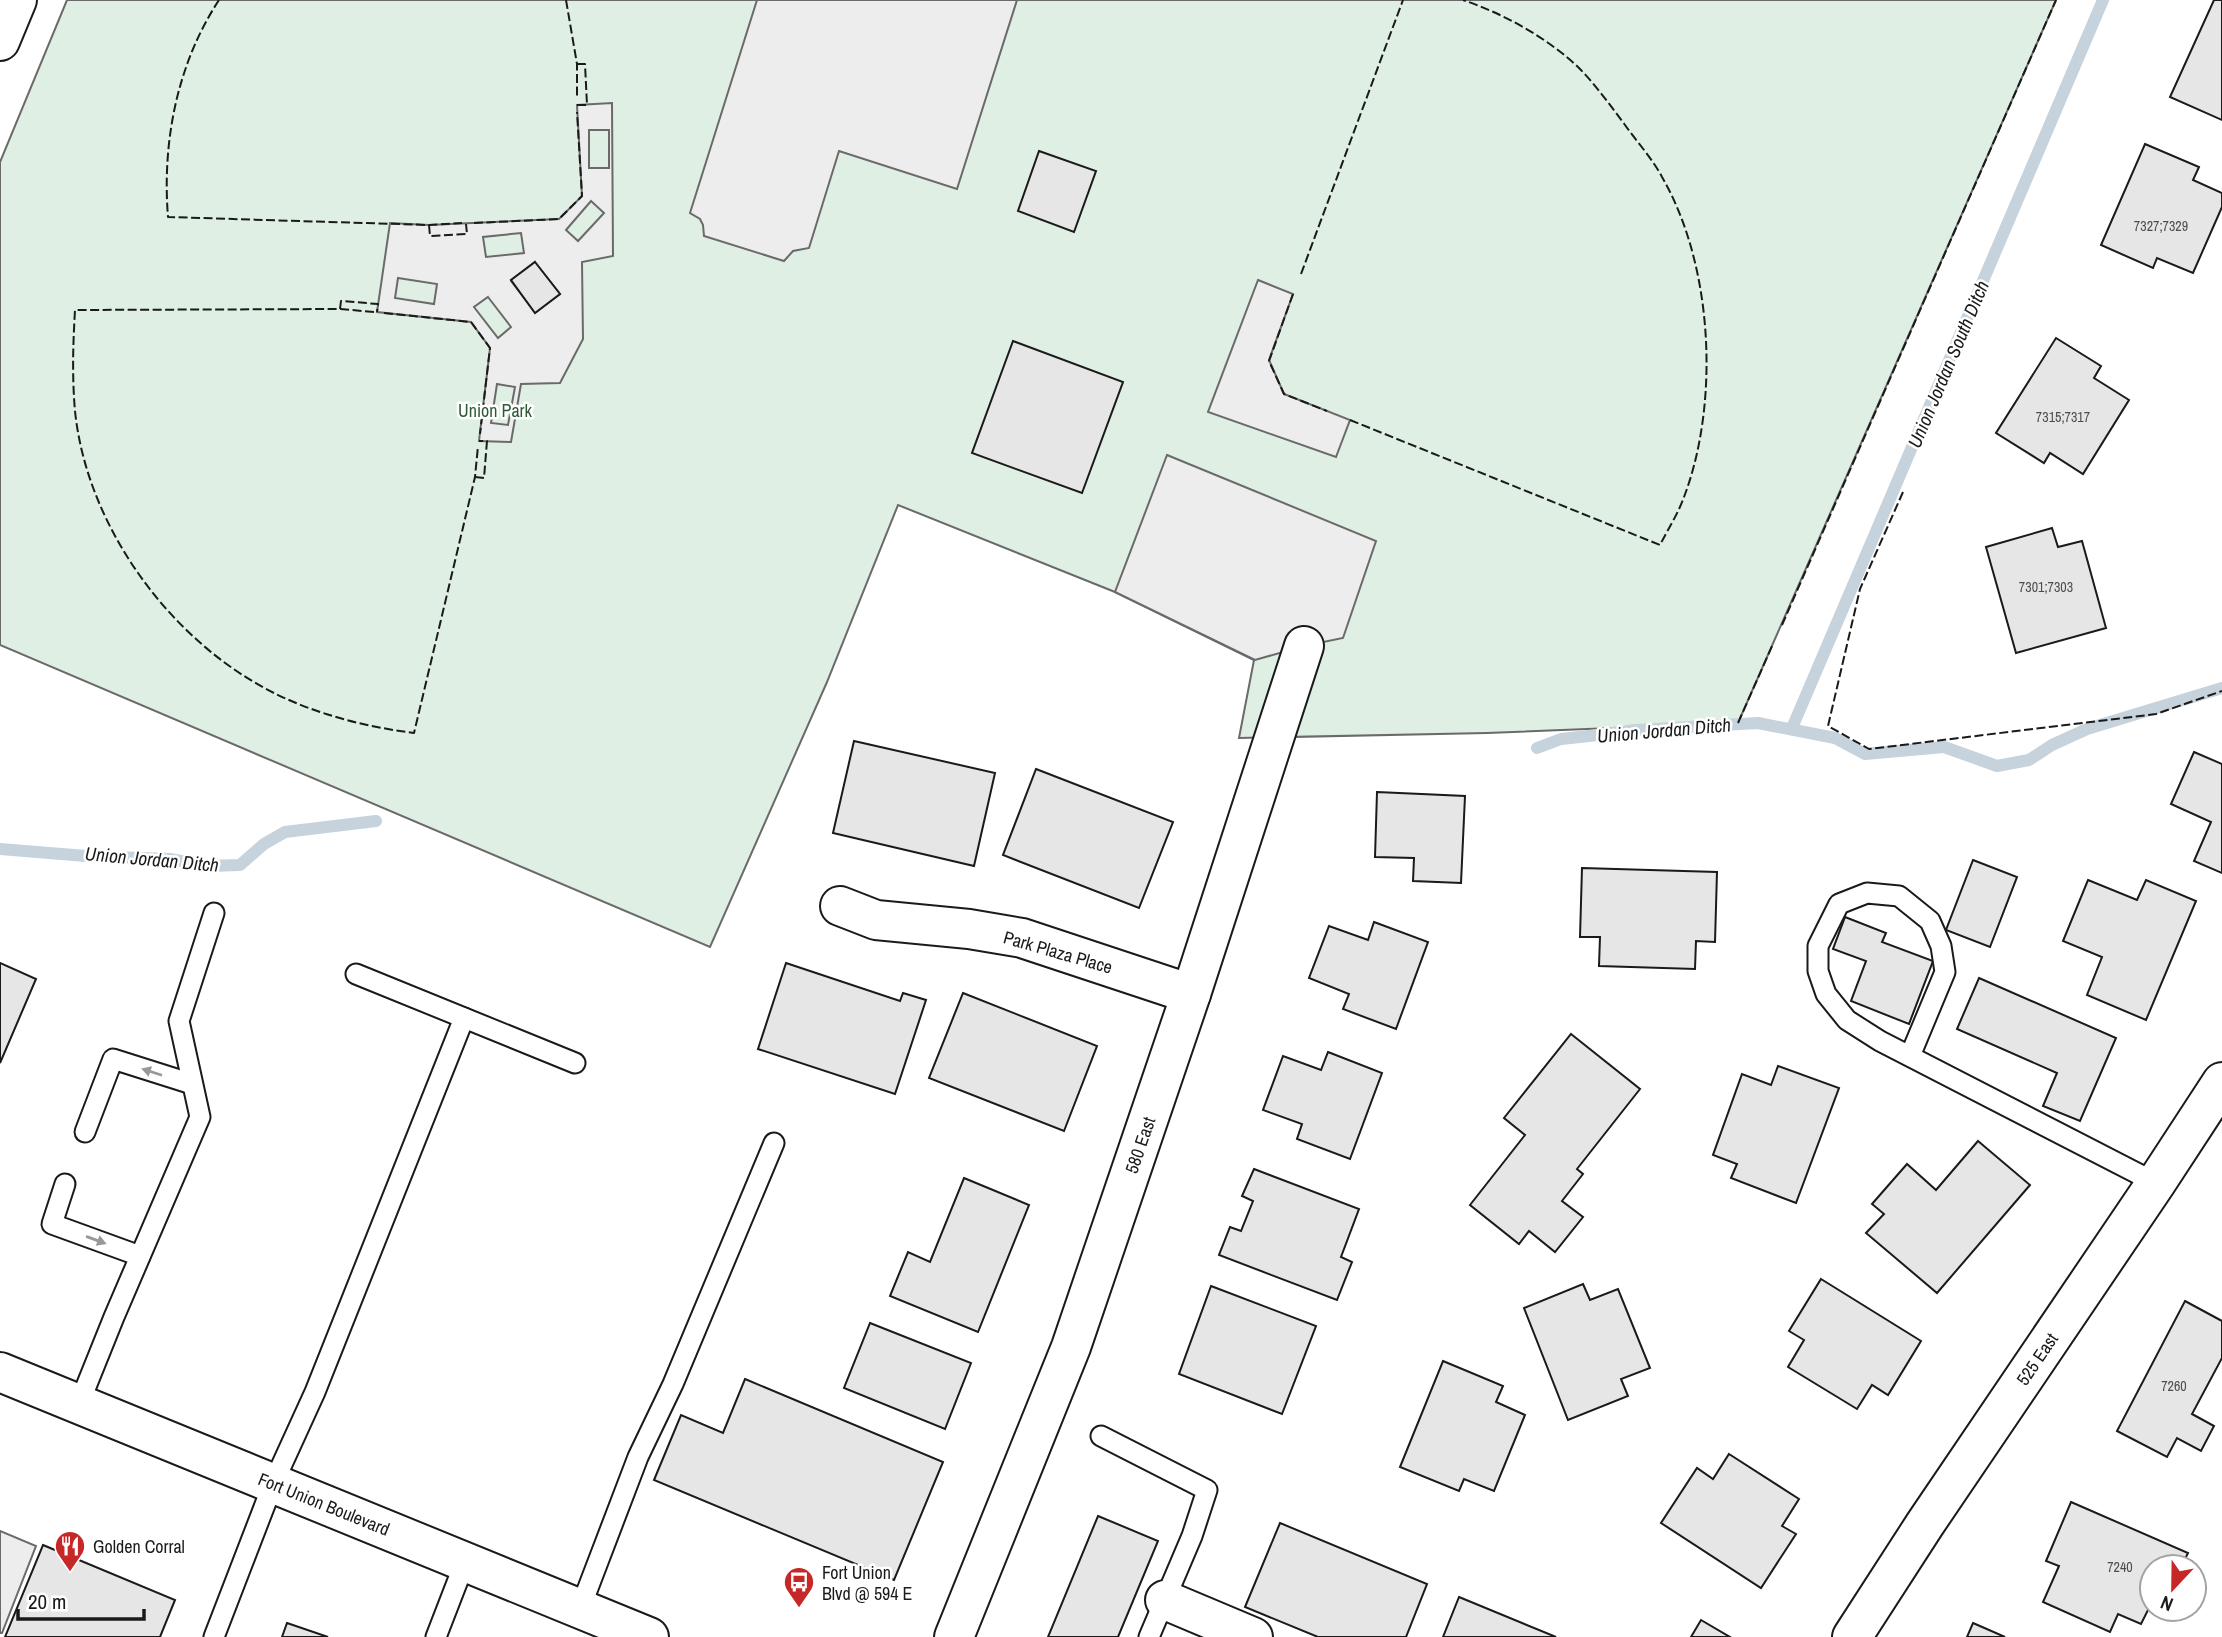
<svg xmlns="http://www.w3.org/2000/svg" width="2222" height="1637" font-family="'Archivo Narrow',sans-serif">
<rect width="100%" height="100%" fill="#fff"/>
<polygon fill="#e0efe3" stroke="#6a6a6a" stroke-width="2" points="67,0 2056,0 1738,723 1487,733 1239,738 1254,660 1115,592 898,505 827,682 710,947 0,645 0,162"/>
<g fill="#ededed" stroke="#6a6a6a" stroke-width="2" fill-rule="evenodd">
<polygon points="757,0 1017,0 957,189 839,151 809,248 793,251 784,261 704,236 703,225 700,219 690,213"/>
<path d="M 612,103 L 613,256 L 582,262 L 583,339 L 560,383 L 521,384 L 511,442 L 479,441 L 490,348 L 471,322 L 377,312 L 390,223 L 429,225 L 559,219 L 582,196 L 577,105 ZM 589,130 L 609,130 L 609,168 L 589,168 ZM 591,201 L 604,213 L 578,241 L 566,230 ZM 521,233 L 524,253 L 486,257 L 483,237 ZM 535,262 L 560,294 L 535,312 L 511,281 ZM 398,278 L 437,284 L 434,304 L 395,298 ZM 488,297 L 511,327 L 498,338 L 474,307 ZM 497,384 L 515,387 L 508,425 L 491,423 Z"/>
<polygon points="1258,280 1293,294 1269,360 1284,394 1350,420 1336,457 1208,412"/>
<polygon points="1167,455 1376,541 1343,638 1304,646 1255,660 1115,592"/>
<polygon points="0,1531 36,1546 2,1633 0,1633"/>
</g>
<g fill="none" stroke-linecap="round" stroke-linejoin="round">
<g stroke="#c6d2dc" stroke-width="12">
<polyline points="1792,728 2103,0"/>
<polyline points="1537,748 1561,739 1589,736 1636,730 1758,723 1835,738 1865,754 1944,747 1997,766 2029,760 2052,745 2087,729 2222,688"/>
<polyline points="0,849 86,856 170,859 209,866 240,865 264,844 285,832 376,821"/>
</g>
</g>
<g fill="#e6e6e6" stroke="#1a1a1a" stroke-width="2">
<polygon points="2214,0 2222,0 2222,120 2170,97"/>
<polygon points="2145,144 2199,167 2193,180 2222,193 2222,207 2193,273 2157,258 2153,268 2101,245"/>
<polygon points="1039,151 1096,171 1074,232 1018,211"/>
<polygon points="535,262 560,294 535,313 511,280"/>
<polygon points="2056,338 2101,366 2094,378 2129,400 2083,474 2050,453 2044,463 1996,433"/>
<polygon points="1013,341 1123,382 1082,493 972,453"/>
<polygon points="2052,528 2058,547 2082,541 2106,628 2016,653 1986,547"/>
<polygon points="854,741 995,773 974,866 833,833"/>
<polygon points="2194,752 2222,764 2222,873 2194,861 2211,822 2171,804"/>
<polygon points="1036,769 1173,822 1139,908 1003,855"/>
<polygon points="1377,792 1465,796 1461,883 1413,881 1414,858 1375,857"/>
<polygon points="1973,860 2017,877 1990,947 1946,930"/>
<polygon points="1582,868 1717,872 1715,942 1696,941 1695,969 1599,966 1600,937 1580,937"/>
<polygon points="2088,880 2137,900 2146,880 2196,901 2146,1020 2087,995 2102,957 2063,941"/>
<polygon points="1845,917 1886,933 1882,942 1933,961 1909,1024 1851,1001 1866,961 1833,949"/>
<polygon points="1374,922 1428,942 1396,1029 1343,1009 1349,994 1309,978 1329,926 1368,940"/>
<polygon points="0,963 36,979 0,1063"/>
<polygon points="786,963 900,1001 903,993 926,1000 895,1094 758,1049"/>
<polygon points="1979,978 2116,1038 2080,1121 2043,1106 2057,1073 1957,1029"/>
<polygon points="963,993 1097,1046 1064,1131 929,1078"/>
<polygon points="1571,1034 1640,1089 1577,1169 1583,1174 1562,1201 1583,1217 1555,1252 1529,1231 1519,1244 1470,1205 1525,1135 1504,1118"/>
<polygon points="1328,1052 1382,1073 1350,1159 1297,1139 1302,1124 1263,1110 1283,1056 1321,1070"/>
<polygon points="1778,1066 1839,1088 1796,1203 1731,1178 1737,1164 1713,1155 1742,1074 1771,1085"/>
<polygon points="1978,1141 2030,1185 1937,1293 1866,1233 1884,1214 1872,1204 1907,1164 1936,1190"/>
<polygon points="1254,1169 1359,1209 1341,1257 1352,1262 1337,1300 1219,1255 1230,1227 1241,1231 1253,1201 1242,1196"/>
<polygon points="964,1178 1029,1205 978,1332 890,1296 908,1252 930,1262"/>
<polygon points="1821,1279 1921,1341 1888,1395 1872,1385 1857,1409 1788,1367 1804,1340 1789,1331"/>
<polygon points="1583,1284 1590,1300 1618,1289 1650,1368 1621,1379 1628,1396 1568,1420 1524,1308"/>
<polygon points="1211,1286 1316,1326 1282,1414 1179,1374"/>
<polygon points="2185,1301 2222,1321 2222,1358 2192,1414 2214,1426 2201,1451 2177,1438 2167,1457 2117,1431"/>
<polygon points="870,1323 971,1363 945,1429 844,1388"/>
<polygon points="1443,1361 1503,1386 1496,1402 1525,1415 1494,1491 1464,1479 1459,1491 1400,1467"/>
<polygon points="745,1379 943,1462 894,1580 654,1480 681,1415 723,1433"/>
<polygon points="1729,1454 1799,1499 1782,1526 1796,1534 1761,1588 1661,1523 1697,1468 1713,1479"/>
<polygon points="2071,1502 2188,1553 2181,1567 2152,1567 2152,1602 2141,1624 2118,1614 2110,1632 2043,1602 2059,1566 2046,1561"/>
<polygon points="1098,1516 1158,1541 1118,1637 1048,1637"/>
<polygon points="1280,1523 1427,1584 1406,1637 1318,1637 1245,1607"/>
<polygon points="43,1545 175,1600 160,1637 5,1637"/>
<polygon points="1459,1597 1556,1637 1443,1637"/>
<polygon points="1701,1620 1730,1637 1691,1637"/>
<polygon points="287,1623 328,1637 282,1637"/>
<polygon points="1973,1623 2005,1637 1967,1637"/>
</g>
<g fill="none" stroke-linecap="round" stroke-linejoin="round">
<g stroke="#1a1a1a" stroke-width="23">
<g id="service">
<polyline points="356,974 575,1063"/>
<polyline points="1910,1056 1945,972 1941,946 1930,921 1899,896 1867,893 1839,904 1818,946 1818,971 1826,994 1847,1020 1880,1041 2156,1183"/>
<polyline points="85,1132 113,1059 192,1084"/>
<polyline points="65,1184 52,1224 140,1256"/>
<polyline points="79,1404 114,1317 200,1117 179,1021 214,913"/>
<polyline points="1101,1436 1207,1490 1192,1536 1149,1637"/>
<polyline points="580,1609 638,1457 673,1384 774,1143"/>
<polyline points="214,1637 273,1484 315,1392 464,1018"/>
<polyline points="436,1637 465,1562"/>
</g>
</g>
<g stroke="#1a1a1a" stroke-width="42">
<g id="minor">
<polyline points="840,906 876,920 969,929 1022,938 1191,994"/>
<polyline points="1165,1600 1253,1637"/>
<polyline points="954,1637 1071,1347 1191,994 1304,646"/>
<polyline points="1852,1637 1925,1524 2156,1183 2222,1082"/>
</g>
</g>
<g stroke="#1a1a1a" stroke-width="42">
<polyline id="tertiary" points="0,41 17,0"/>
</g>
<g stroke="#1a1a1a" stroke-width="42">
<polyline id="primary" points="0,1372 649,1637"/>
</g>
<use href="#service" stroke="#fff" stroke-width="19"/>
<use href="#minor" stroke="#fff" stroke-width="38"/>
<use href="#tertiary" stroke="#fff" stroke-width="38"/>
<use href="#primary" stroke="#fff" stroke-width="38"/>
<g stroke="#1a1a1a" stroke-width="2" stroke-dasharray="9 3.5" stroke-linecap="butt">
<path d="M 219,0 C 177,64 162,142 168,217 L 429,225 L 462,223"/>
<polyline points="566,0 577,64 577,99"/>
<polyline points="577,64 585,64 587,105 577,105"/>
<polyline points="474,223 559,219 582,196 577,112"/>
<polyline points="429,225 430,236 467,234 466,224"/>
<polyline points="1301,274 1403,0"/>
<polyline points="1293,294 1269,361 1284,394 1327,411"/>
<polyline points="340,309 341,301 378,304 377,312"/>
<path d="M 374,312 L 340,309 L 75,310 C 73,344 72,377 75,411 C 87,528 172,643 276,694 C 319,715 367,727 414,733 L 475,477 L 478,446"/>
<polyline points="384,313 471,322 490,348 480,434"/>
<path d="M 1350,420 L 1660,545 C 1668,529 1678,514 1684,497 C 1720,402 1713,265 1662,177 C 1652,158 1637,142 1625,125 C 1610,105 1595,84 1578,67 C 1546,37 1504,14 1463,0"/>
<polyline points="475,477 484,478 487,441 479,441"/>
<polyline points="1903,492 1860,589 1828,726 1869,749 2156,714 2222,691"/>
<polyline points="1782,625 2056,0"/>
<polyline points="1738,723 1773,644"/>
</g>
</g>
<defs><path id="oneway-solid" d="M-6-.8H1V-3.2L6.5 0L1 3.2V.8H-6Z" transform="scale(1.75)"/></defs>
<g fill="#989898">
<use href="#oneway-solid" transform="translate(152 1072) rotate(-162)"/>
<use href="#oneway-solid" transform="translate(96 1240) rotate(20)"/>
</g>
<defs>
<g id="restaurant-pin" transform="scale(1.575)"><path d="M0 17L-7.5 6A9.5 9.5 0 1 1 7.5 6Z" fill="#c62828" stroke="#fff"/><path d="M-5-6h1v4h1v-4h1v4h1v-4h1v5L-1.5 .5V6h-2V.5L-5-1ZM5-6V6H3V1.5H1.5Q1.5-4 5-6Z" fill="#fff"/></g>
<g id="bus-pin" transform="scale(1.575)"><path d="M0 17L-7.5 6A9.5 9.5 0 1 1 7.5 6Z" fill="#c62828" stroke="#fff"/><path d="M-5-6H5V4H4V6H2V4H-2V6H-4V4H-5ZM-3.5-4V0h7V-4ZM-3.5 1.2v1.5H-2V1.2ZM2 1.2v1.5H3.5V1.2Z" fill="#fff"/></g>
</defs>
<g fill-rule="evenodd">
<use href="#restaurant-pin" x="70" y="1546"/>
<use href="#bus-pin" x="799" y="1582"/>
</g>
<g text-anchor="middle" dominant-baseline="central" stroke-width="5" stroke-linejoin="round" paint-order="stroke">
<g font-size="14" fill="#4d4d4d">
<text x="2161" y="226">7327;7329</text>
<text x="2063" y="417">7315;7317</text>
<text x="2046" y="587">7301;7303</text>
<text x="2174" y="1386">7260</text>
<text x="2120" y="1567">7240</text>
</g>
<g font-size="18" fill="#2b5a34" stroke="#fff">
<text x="495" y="410">Union Park</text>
</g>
<g font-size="18" fill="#1a1a1a" stroke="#fff">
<text transform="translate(1058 952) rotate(16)">Park Plaza Place</text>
<text transform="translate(1140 1145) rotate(-71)">580 East</text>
<text transform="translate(2037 1359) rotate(-56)">525 East</text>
<text transform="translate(324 1504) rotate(22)">Fort Union Boulevard</text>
</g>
<g font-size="18" fill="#1a1a1a" stroke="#fff" text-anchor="start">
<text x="93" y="1546">Golden Corral</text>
<text x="822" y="1572">Fort Union<tspan x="822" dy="21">Blvd @ 594 E</tspan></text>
</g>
<g font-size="19" font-style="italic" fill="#1a1a1a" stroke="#fff">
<text transform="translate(1948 364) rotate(-67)">Union Jordan South Ditch</text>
<text transform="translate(1664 730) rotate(-5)">Union Jordan Ditch</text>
<text transform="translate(152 859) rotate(5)">Union Jordan Ditch</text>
</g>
</g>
<g transform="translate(2173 1588) rotate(202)"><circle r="33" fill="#ffffff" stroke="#a3a3a3" stroke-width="2"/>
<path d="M0-5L12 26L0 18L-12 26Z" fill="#c62828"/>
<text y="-10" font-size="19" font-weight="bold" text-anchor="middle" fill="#1a1a1a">N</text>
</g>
<path d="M18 1609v10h126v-10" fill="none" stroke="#1a1a1a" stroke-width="3.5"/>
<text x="28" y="1609" font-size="21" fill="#1a1a1a" stroke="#ffffff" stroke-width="5" paint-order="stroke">20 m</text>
</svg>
